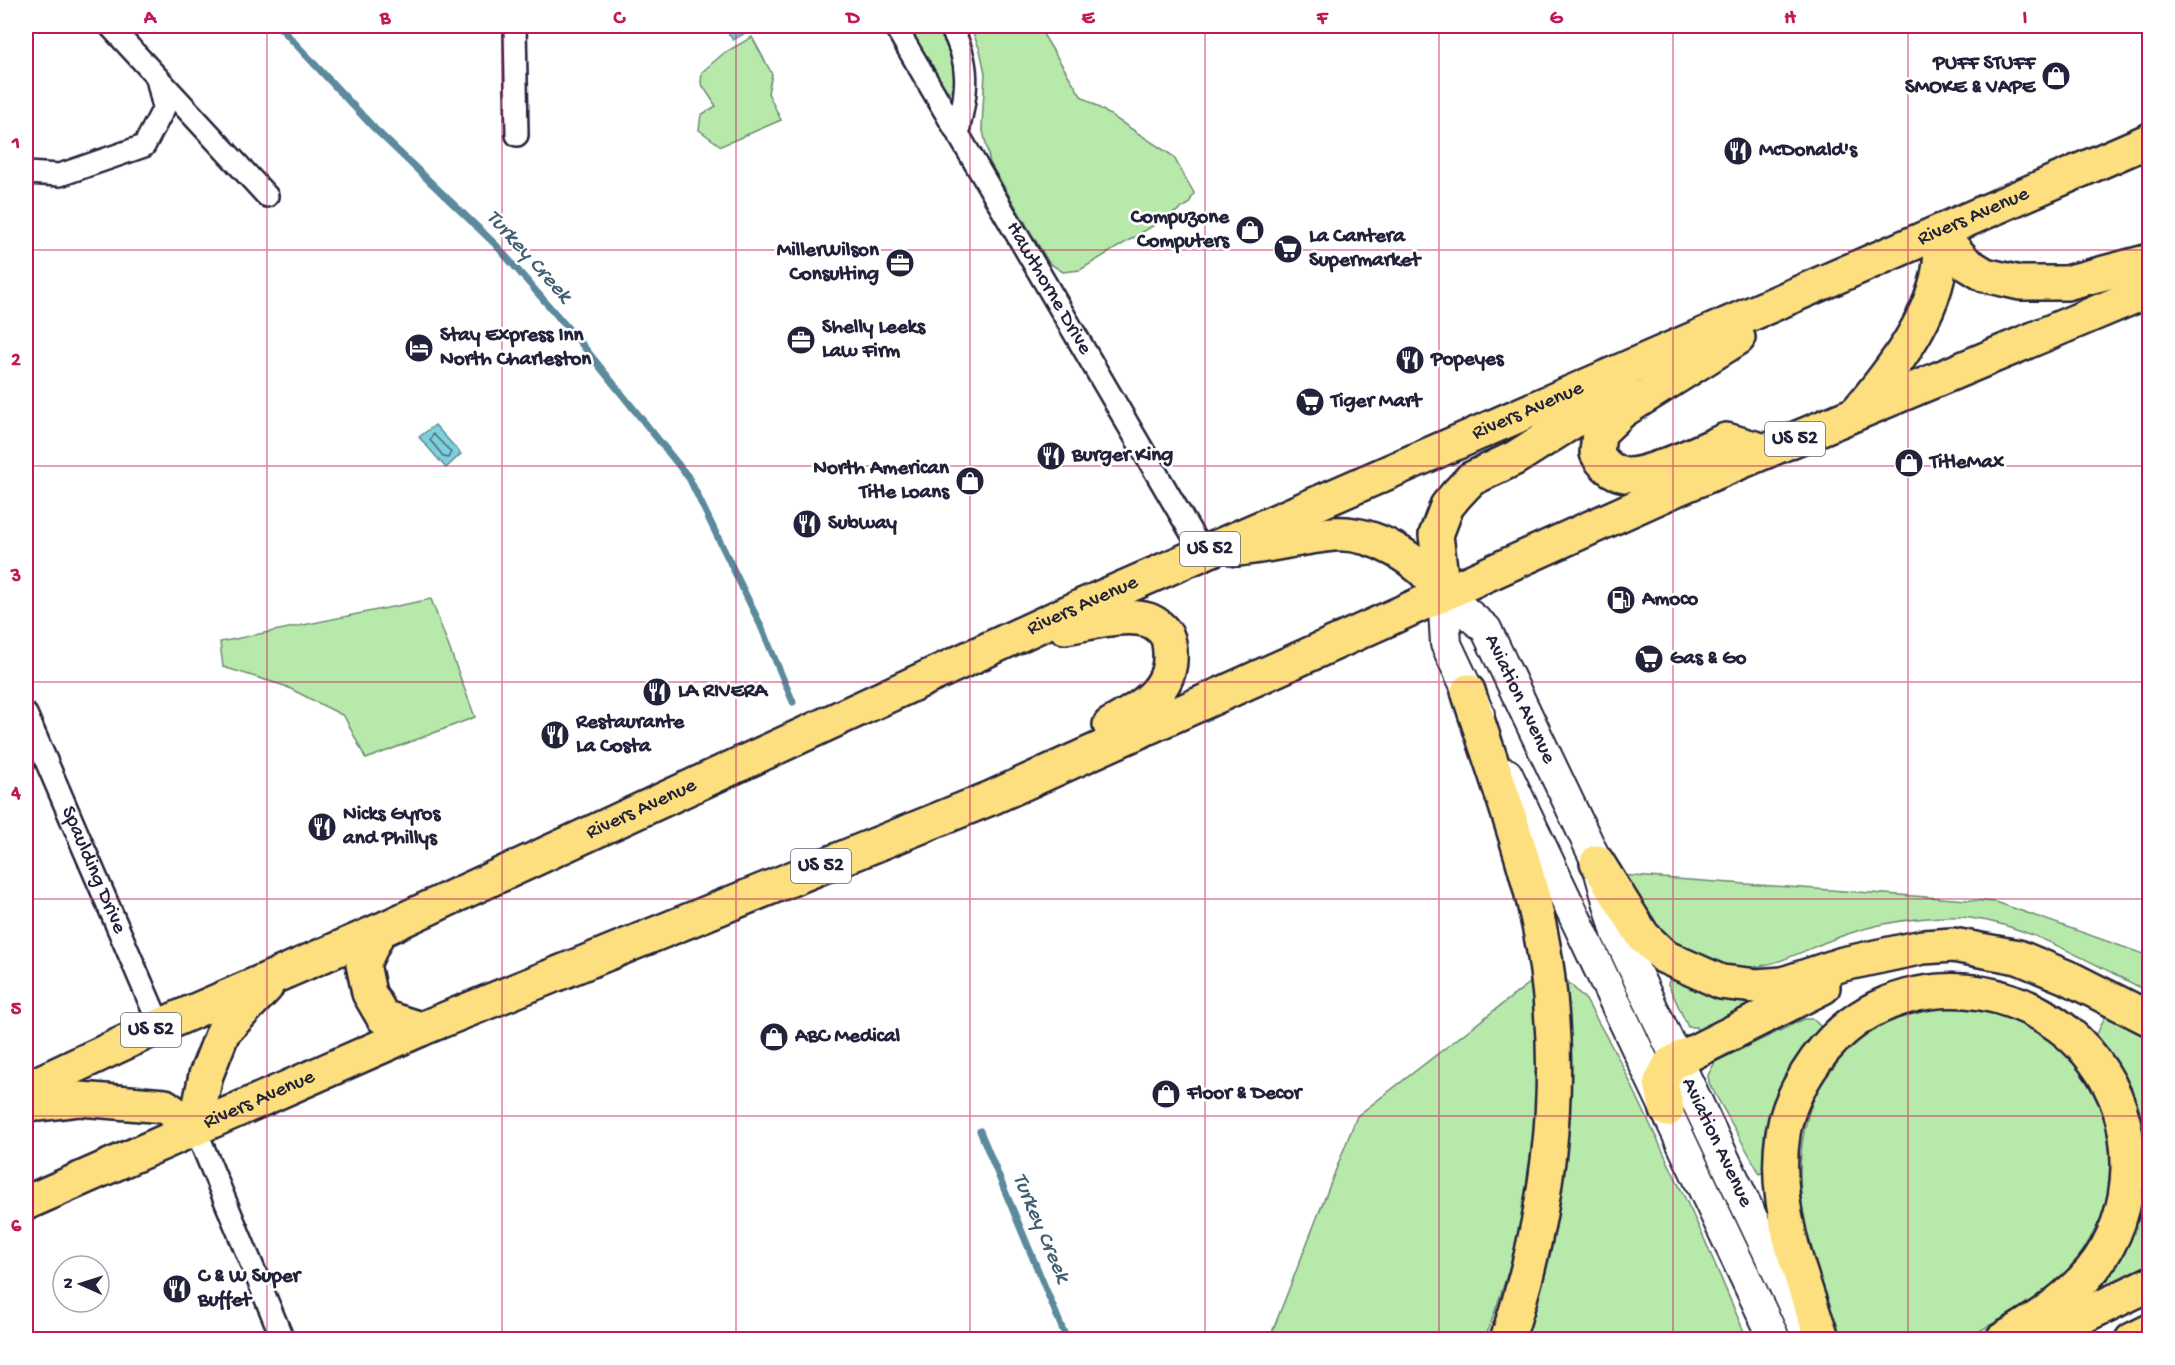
<svg xmlns="http://www.w3.org/2000/svg" width="2175" height="1365" font-family="'Gochi Hand',sans-serif">
<rect width="100%" height="100%" fill="#fff"/>
<filter id="ink" filterUnits="userSpaceOnUse"><feTurbulence type="fractalNoise" baseFrequency=".0167" numOctaves="2"/><feDisplacementMap in="SourceGraphic" scale="12" xChannelSelector="R" yChannelSelector="G"/><feConvolveMatrix kernelMatrix="1 2 1 2 8 2 1 2 1" color-interpolation-filters="sRGB"/></filter>
<g filter="url(#ink)">
<g fill="#b7eaaa" stroke="#6c8672" stroke-width="1.5">
<path d="M 906,26 L 936,26 C 948,45 956,65 954,88 L 950,92 L 945,89 Z"/>
<polygon points="970,26 1038,26 1081,96 1173,156 1194,193 1189,204 1080,270 1063,272 1049,263 990,163 982,126 985,73 980,50"/>
<polygon points="752,37 772,74 768,93 781,120 721,146 699,130 701,115 716,106 701,83 702,72 724,53"/>
<polygon points="431,599 475,717 366,759 344,716 285,686 223,667 220,642"/>
<path d="M 1620,875 L 1996,902 L 2149,956 L 2149,992 C 2093,964 2011,914 1947,917 C 1917,918 1886,922 1857,931 C 1791,950 1758,990 1686,951 C 1677,946 1662,941 1655,934 C 1644,923 1629,890 1620,875 Z"/>
<polygon points="1563,977 1586,1000 1621,1063 1703,1236 1747,1339 1520,1340"/>
<polygon points="1671,977 1705,993 1763,1000 1697,1031 1696,1027 1688,1027 1668,984"/>
<path d="M 1535,979 C 1537,1040 1541,1101 1533,1162 C 1525,1222 1506,1283 1485,1339 L 1269,1340 L 1357,1116 Z"/>
<path d="M 1939,1007 L 1988,1010 L 2037,1031 L 2075,1060 L 2104,1114 L 2113,1173 L 2102,1217 L 2077,1262 L 2044,1295 L 1965,1339 L 1841,1339 C 1831,1320 1825,1300 1819,1279 C 1787,1182 1787,1072 1890,1019 C 1904,1012 1924,1011 1939,1007 Z"/>
<path d="M 2106,1014 L 2149,1035 L 2149,1264 L 2109,1283 L 2105,1276 C 2114,1253 2139,1207 2142,1185 C 2150,1132 2128,1080 2094,1041 Z"/>
<polygon points="1804,1019 1813,1019 1824,1030 1764,1171 1760,1174 1709,1083 1708,1075 1715,1062"/>
</g>
<g fill="#80d0dc" stroke="#5a8a9c" stroke-width="1.5">
<polygon points="723,26 757,26 733,40"/>
<polygon points="435,425 461,454 446,468 419,437"/>
</g>
<g fill="none" stroke-linecap="round" stroke-linejoin="round">
<polygon stroke="#48687b" stroke-width="1.5" points="433,434 451,452 448,458 444,457 430,440"/>
<g stroke="#5a8a9c" stroke-width="7">
<polyline points="279,26 374,128 496,245 580,342 689,478 760,624 793,702"/>
<polyline points="980,1131 1067,1340"/>
</g>
<g stroke="#22223b" stroke-width="26">
<g id="street">
<polyline points="110,26 267,196"/>
<polyline points="515,26 517,135"/>
<path id="s1" d="M 895,26 L 1203,553"/>
<path d="M 950,26 C 972,64 967,90 958,132"/>
<polyline points="26,173 60,175 144,146 164,108 157,78"/>
<path id="s2" d="M 26,714 L 160,1026"/>
<polyline points="195,1128 283,1340"/>
</g>
</g>
<g stroke="#22223b" stroke-width="34">
<g id="secondary">
<path id="s3" d="M 1443,593 L 1486,629 L 1597,862 L 1617,933 L 1809,1338"/>
<polyline points="1443,593 1446,644 1479,714"/>
<polyline points="1507,774 1775,1340"/>
</g>
</g>
<g stroke="#22223b" stroke-width="38">
<g id="primary">
<polyline points="1939,233 1967,264 1985,275 2020,283 2066,283 2150,261"/>
<path d="M 1738,338 L 1622,411 L 1599,433 L 1597,453 C 1602,464 1613,473 1625,475 C 1647,477 1705,449 1726,440 L 1765,451"/>
<path d="M 1857,412 C 1896,366 1951,296 1939,233"/>
<path d="M 1237,549 C 1269,546 1301,537 1333,534 C 1375,531 1420,560 1443,593"/>
<polyline points="1443,593 1436,535 1447,506 1456,495 1471,479 1515,458 1621,391"/>
<path d="M 1065,627 C 1091,623 1123,613 1148,620 C 1157,623 1168,633 1169,643 C 1177,688 1145,705 1110,725"/>
<polyline points="379,931 363,964 369,993 383,1017 421,1029"/>
<path id="s4" d="M 26,1089 L 160,1026 L 379,931 L 1084,605 L 2150,140"/>
<polyline points="26,1096 40,1104 80,1099 165,1106 195,1128"/>
<polyline points="195,1128 206,1075 223,1032 266,987"/>
<path id="s5" d="M 26,1203 L 421,1029 L 991,798 L 1681,487 L 2150,290"/>
</g>
</g>
<g stroke="#22223b" stroke-width="38">
<g id="highway">
<path d="M 1468,691 C 1497,783 1534,875 1547,971 C 1564,1095 1547,1222 1507,1340"/>
<polyline points="1597,862 1643,936 1665,957 1721,982 1756,986 1783,984 1843,964 1923,947 1953,945 2018,957 2071,979 2150,1019"/>
<polyline points="1667,1110 1661,1082 1670,1064 1823,987"/>
<polyline points="2035,1339 2150,1284"/>
<path d="M 1823,1340 C 1800,1276 1772,1203 1783,1134 C 1787,1107 1801,1081 1816,1060 C 1915,926 2131,1000 2128,1167 C 2126,1255 2073,1299 2002,1340"/>
<polyline points="2132,1340 2150,1331"/>
</g>
</g>
<use href="#street" stroke="#fff" stroke-width="21"/>
<use href="#secondary" stroke="#fff" stroke-width="30"/>
<use href="#primary" stroke="#fddf80" stroke-width="33"/>
<use href="#highway" stroke="#fddf80" stroke-width="33"/>
</g>
</g>
<path fill="none" stroke="#c2185b" stroke-width="1.5" stroke-opacity="0.55" d="M 267,26 L 267,1340M 502,26 L 502,1340M 736,26 L 736,1340M 970,26 L 970,1340M 1205,26 L 1205,1340M 1439,26 L 1439,1340M 1673,26 L 1673,1340M 1908,26 L 1908,1340M 26,250 L 2150,250M 26,466 L 2150,466M 26,682 L 2150,682M 26,899 L 2150,899M 26,1116 L 2150,1116"/>
<defs>
<g id="shop-disc" transform="scale(1.5)"><circle r="9.5" fill="#22223b" stroke="#fff"/><path d="M-5-2.5h2.3a2.7 3.5 0 0 1 5.4 0H5L5.5 6h-11ZM-1.5-2.5h3a1.5 2.3 0 0 0-3 0Z" fill="#fff"/></g>
<g id="restaurant-disc" transform="scale(1.5)"><circle r="9.5" fill="#22223b" stroke="#fff"/><path d="M-5-6h1v4h1v-4h1v4h1v-4h1v5L-1.5 .5V6h-2V.5L-5-1ZM5-6V6H3V1.5H1.5Q1.5-4 5-6Z" fill="#fff"/></g>
<g id="supermarket-disc" transform="scale(1.5)"><circle r="9.5" fill="#22223b" stroke="#fff"/><path d="M-6-5.5h2.5l.6 2H6L4.5 2H-2.5L-4.4-4H-6ZM-1.5 3.2a1.3 1.3 0 1 0 .1 0ZM3 3.2a1.3 1.3 0 1 0 .1 0Z" fill="#fff"/></g>
<g id="office-disc" transform="scale(1.5)"><circle r="9.5" fill="#22223b" stroke="#fff"/><path d="M-6-3h4V-5.5h4V-3h4V5H-6ZM-1-4.5V-3h2v-1.5ZM-6 0V1H6V0Z" fill="#fff"/></g>
<g id="hotel-disc" transform="scale(1.5)"><circle r="9.5" fill="#22223b" stroke="#fff"/><path d="M-6-4.5h1.5V1H6V5H4.5V3h-9V5H-6ZM-4 0a1.8 1.8 0 1 1 3.6 0ZM.5 0V-2.5h3Q6-2.5 6 0Z" fill="#fff"/></g>
<g id="fuel-disc" transform="scale(1.5)"><circle r="9.5" fill="#22223b" stroke="#fff"/><path d="M-5.5-6h7V0h2V4h1.3V-2.5L3-4.5l.8-.8L6-3V5H2.5V1h-1V6h-7ZM-4.2-4.7v3.2H.2V-4.7Z" fill="#fff"/></g>
</defs>
<g fill-rule="evenodd">
<use href="#shop-disc" x="2056" y="76"/>
<use href="#restaurant-disc" x="1738" y="151"/>
<use href="#shop-disc" x="1250" y="230"/>
<use href="#supermarket-disc" x="1288" y="249"/>
<use href="#office-disc" x="900" y="263"/>
<use href="#office-disc" x="801" y="340"/>
<use href="#hotel-disc" x="419" y="348"/>
<use href="#restaurant-disc" x="1410" y="360"/>
<use href="#supermarket-disc" x="1310" y="402"/>
<use href="#restaurant-disc" x="1051" y="456"/>
<use href="#shop-disc" x="1909" y="463"/>
<use href="#shop-disc" x="970" y="481"/>
<use href="#restaurant-disc" x="807" y="524"/>
<use href="#fuel-disc" x="1621" y="600"/>
<use href="#supermarket-disc" x="1649" y="659"/>
<use href="#restaurant-disc" x="657" y="692"/>
<use href="#restaurant-disc" x="555" y="735"/>
<use href="#restaurant-disc" x="322" y="827"/>
<use href="#shop-disc" x="774" y="1037"/>
<use href="#shop-disc" x="1166" y="1094"/>
<use href="#restaurant-disc" x="177" y="1289"/>
</g>
<g text-anchor="middle" dominant-baseline="central" stroke-width="5" stroke-linejoin="round" paint-order="stroke">
<g fill="#fff" stroke="#646476" stroke-width="1.5">
<rect x="1765" y="422" width="60" height="34" rx="4.5"/>
<rect x="1180" y="532" width="60" height="34" rx="4.5"/>
<rect x="791" y="849" width="60" height="34" rx="4.5"/>
<rect x="121" y="1013" width="60" height="34" rx="4.5"/>
</g>
<g font-size="20" font-weight="bold" fill="#22223b">
<text x="1795" y="439">US 52</text>
<text x="1210" y="549">US 52</text>
<text x="821" y="866">US 52</text>
<text x="151" y="1030">US 52</text>
</g>
<g font-size="21" font-weight="bold" fill="#22223b" stroke="#fff" text-anchor="start">
<text x="2035" y="64" text-anchor="end">PUFF STUFF<tspan x="2035" dy="24">SMOKE &amp; VAPE</tspan></text>
<text x="1759" y="151">McDonald's</text>
<text x="1229" y="218" text-anchor="end">Compuzone<tspan x="1229" dy="24">Computers</tspan></text>
<text x="1309" y="237">La Cantera<tspan x="1309" dy="24">Supermarket</tspan></text>
<text x="879" y="251" text-anchor="end">MillerWilson<tspan x="879" dy="24">Consulting</tspan></text>
<text x="822" y="328">Shelly Leeks<tspan x="822" dy="24">Law Firm</tspan></text>
<text x="440" y="336">Stay Express Inn<tspan x="440" dy="24">North Charleston</tspan></text>
<text x="1431" y="360">Popeyes</text>
<text x="1331" y="402">Tiger Mart</text>
<text x="1072" y="456">Burger King</text>
<text x="1930" y="463">TitleMax</text>
<text x="949" y="469" text-anchor="end">North American<tspan x="949" dy="24">Title Loans</tspan></text>
<text x="828" y="524">Subway</text>
<text x="1642" y="600">Amoco</text>
<text x="1670" y="659">Gas &amp; Go</text>
<text x="678" y="692">LA RIVERA</text>
<text x="576" y="723">Restaurante<tspan x="576" dy="24">La Costa</tspan></text>
<text x="343" y="815">Nicks Gyros<tspan x="343" dy="24">and Phillys</tspan></text>
<text x="795" y="1037">ABC Medical</text>
<text x="1187" y="1094">Floor &amp; Decor</text>
<text x="198" y="1277">C &amp; W Super<tspan x="198" dy="24">Buffet</tspan></text>
</g>
<g font-size="21" fill="#22223b" stroke="#fff">
<text stroke="none"><textPath href="#s4" startOffset="2134">Rivers Avenue</textPath></text>
<text stroke="none"><textPath href="#s1" startOffset="304">Hawthorne Drive</textPath></text>
<text stroke="none"><textPath href="#s4" startOffset="1648">Rivers Avenue</textPath></text>
<text stroke="none"><textPath href="#s4" startOffset="1162">Rivers Avenue</textPath></text>
<text stroke="none"><textPath href="#s3" startOffset="134">Aviation Avenue</textPath></text>
<text stroke="none"><textPath href="#s4" startOffset="676">Rivers Avenue</textPath></text>
<text stroke="none"><textPath href="#s2" startOffset="170">Spaulding Drive</textPath></text>
<text stroke="none"><textPath href="#s5" startOffset="255">Rivers Avenue</textPath></text>
<text stroke="none"><textPath href="#s3" startOffset="620">Aviation Avenue</textPath></text>
</g>
<g font-size="22" font-style="italic" fill="#435f73" stroke="#fff">
<text transform="translate(528 257) rotate(48)">Turkey Creek</text>
<text transform="translate(1040 1228) rotate(67)">Turkey Creek</text>
</g>
</g>
<rect width="2175" height="1365" fill="none" stroke="#fff" stroke-width="66"/>
<g transform="translate(81 1284) rotate(273)"><circle r="28" fill="#ffffff" stroke="#a7a7b1" stroke-width="1.5"/>
<path d="M0-4.5L10 22L0 15L-10 22Z" fill="#22223b"/>
<text y="-9" font-size="16" font-weight="bold" text-anchor="middle" fill="#22223b">N</text>
</g>
<rect x="33" y="33" width="2109" height="1299" fill="none" stroke="#c2185b" stroke-width="2"/>
<g font-size="20" text-anchor="middle" font-weight="bold" fill="#c2185b">
<text x="150" y="23">A</text>
<text x="385" y="23">B</text>
<text x="619" y="23">C</text>
<text x="853" y="23">D</text>
<text x="1088" y="23">E</text>
<text x="1322" y="23">F</text>
<text x="1556" y="23">G</text>
<text x="1790" y="23">H</text>
<text x="2025" y="23">I</text>
<text x="16" y="148">1</text>
<text x="16" y="365">2</text>
<text x="16" y="581">3</text>
<text x="16" y="798">4</text>
<text x="16" y="1014">5</text>
<text x="16" y="1231">6</text>
</g>
</svg>
